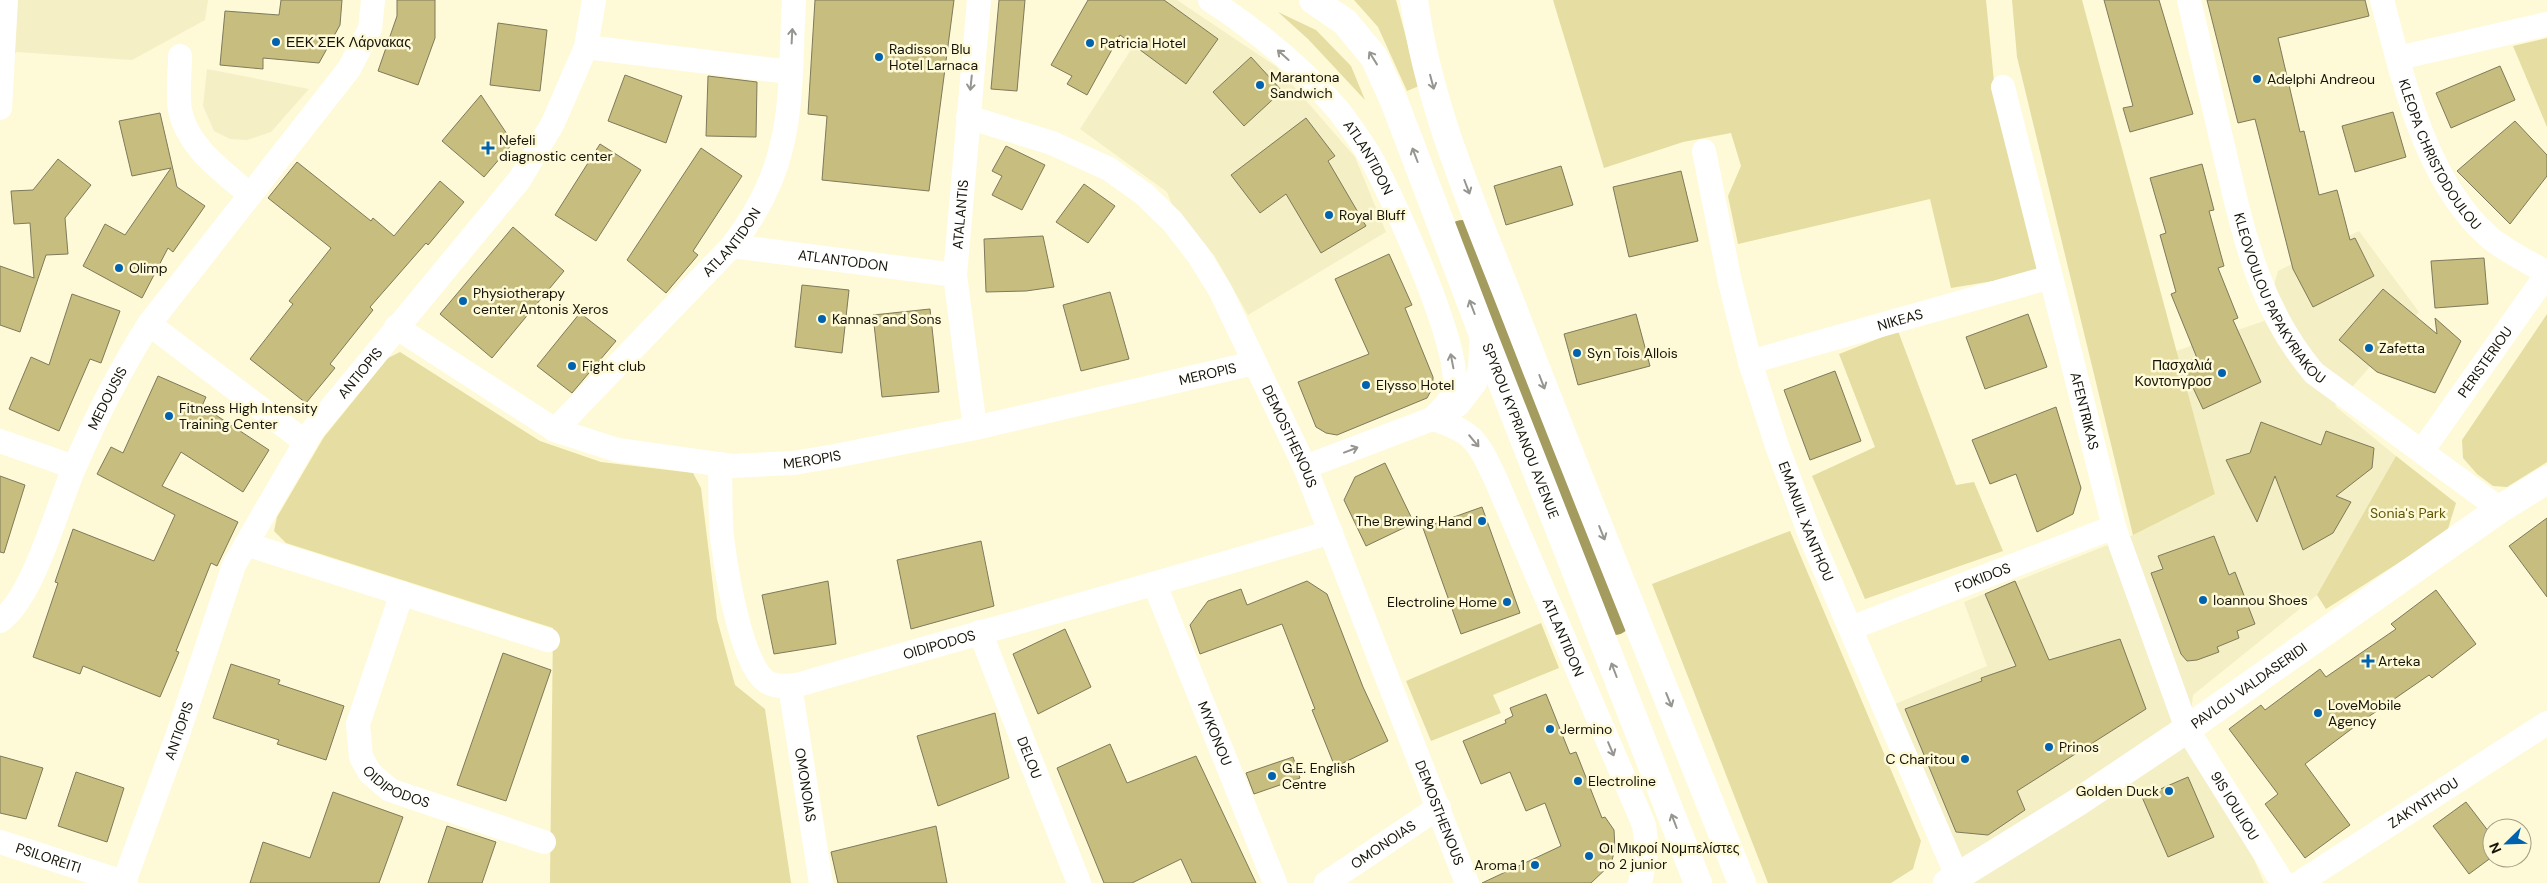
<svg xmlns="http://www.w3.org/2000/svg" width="2547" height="883" font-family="'DM Sans',sans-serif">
<rect width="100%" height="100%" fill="#fefad7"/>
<g fill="#f4efc5">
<polygon points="0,0 208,0 205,20 132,60 17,52 0,65"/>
<polygon points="1163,0 1177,0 1277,67 1355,157 1386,232 1248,315 1214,255 1176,215 1167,192 1080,129"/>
<polygon points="207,69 309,89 271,132 247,140 230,139 214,131 203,106"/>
<polygon points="2359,231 2419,312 2335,406 2396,456 2317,595 2193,695 2188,743 2246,840 2264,883 1972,883 1895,704 1987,666 1964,602 2133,535 2215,494 2176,351 2264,321 2278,271"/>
</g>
<g fill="#e5dda1">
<polygon points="1354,0 1396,0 1419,86 1407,91 1378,27"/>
<polygon points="1553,0 1986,0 1994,82 2042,273 1951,288 1930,199 1738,244 1728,196 1741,166 1731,133 1683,142 1604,168"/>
<polygon points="2012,0 2082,0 2215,494 2133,535 2017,57"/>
<polygon points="1278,12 1316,30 1351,66 1365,100 1308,39"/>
<polygon points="2547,38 2547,127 2513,46"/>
<polygon points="2547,314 2547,462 2507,487 2493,486 2477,474 2463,458 2462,440"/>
<polygon points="1898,331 1956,485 1974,482 2003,551 1865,599 1812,476 1875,447 1839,354"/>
<polygon points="400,352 540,441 601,462 693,473 701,488 717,619 735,685 765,709 791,883 550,883 553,628 286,543 274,531 277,517 324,437 388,358"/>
<polygon points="2396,456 2456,503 2447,532 2326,609 2317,595"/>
<polygon points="1790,531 1921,841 1913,869 1891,883 1768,883 1652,584"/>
<polygon points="1541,623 1559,668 1493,695 1501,713 1431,741 1406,681"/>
</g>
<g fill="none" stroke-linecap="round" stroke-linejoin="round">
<polyline stroke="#a49b5e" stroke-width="38" points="1463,239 1614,616"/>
</g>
<g fill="#c6bd7e" stroke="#7e7a5b">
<polygon points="281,0 342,0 340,25 319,63 263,58 263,69 220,65 225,11 279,15"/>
<polygon points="397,0 435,0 435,38 418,85 378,71 397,16"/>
<polygon points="815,0 954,0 929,191 822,180 827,116 808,114"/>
<polygon points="999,0 1025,0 1017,91 991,89"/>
<polygon points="1088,0 1164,0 1218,39 1186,84 1120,35 1087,95 1067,84 1072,76 1051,65"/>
<polygon points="2104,0 2159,0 2193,114 2130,132 2123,108 2133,106"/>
<polygon points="2207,0 2365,0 2369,16 2278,38 2300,132 2304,131 2319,195 2337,190 2350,240 2355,238 2374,276 2313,307 2293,269 2255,119 2238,123"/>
<polygon points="498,23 547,30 540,91 490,85"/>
<polygon points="1251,57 1282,91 1244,126 1213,92"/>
<polygon points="2500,66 2515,100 2451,128 2436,93"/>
<polygon points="625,75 682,96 666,143 608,121"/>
<polygon points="708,76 757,82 756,137 706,136"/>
<polygon points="481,95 513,143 484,177 442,141"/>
<polygon points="2393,112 2406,157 2355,172 2342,126"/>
<polygon points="160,113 177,187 205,206 173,252 168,248 142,298 83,266 105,224 125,235 171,168 132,176 119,121"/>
<polygon points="1306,118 1335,156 1328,161 1366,226 1321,253 1286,194 1260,213 1231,175"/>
<polygon points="2515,121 2547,155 2547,176 2510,224 2457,171"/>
<polygon points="600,144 641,170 596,241 555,215"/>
<polygon points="1006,146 1045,165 1022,210 992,195 1002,176 992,171"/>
<polygon points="701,148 742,176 693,251 698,255 666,293 627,260"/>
<polygon points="58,159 91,185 65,218 68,254 46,255 20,332 0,325 0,266 34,278 30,223 14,224 11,191 33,190"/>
<polygon points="297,162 371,221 373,218 394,236 440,181 464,202 428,245 426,243 370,307 373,310 330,364 335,368 306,403 250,359 293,304 289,301 331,248 268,198"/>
<polygon points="2202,164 2214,210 2209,211 2224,266 2218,268 2238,318 2233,320 2261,382 2203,409 2182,364 2197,358 2171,294 2176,292 2160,235 2166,233 2150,178"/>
<polygon points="1561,166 1573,205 1506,225 1494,186"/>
<polygon points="1681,171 1698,241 1629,257 1613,187"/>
<polygon points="1084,184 1115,206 1088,243 1056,222"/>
<polygon points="513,227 564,271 492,358 440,314"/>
<polygon points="1043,236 1054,287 1026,291 986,292 984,239"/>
<polygon points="1389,254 1412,305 1405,308 1433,377 1433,387 1427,398 1337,435 1326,433 1316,427 1298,382 1369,354 1335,279"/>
<polygon points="2484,258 2488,304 2435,308 2431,261"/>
<polygon points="802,285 849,290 842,353 795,347"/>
<polygon points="2383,289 2437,334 2435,318 2461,341 2435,393 2377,372 2339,340"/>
<polygon points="1110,292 1129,359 1081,371 1063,305"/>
<polygon points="72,294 120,311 101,363 90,359 59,431 9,409 31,357 49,365"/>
<polygon points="930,309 939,392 882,397 873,315"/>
<polygon points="580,313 616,341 572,393 537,366"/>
<polygon points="1636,314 1650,366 1578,385 1564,334"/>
<polygon points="2028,314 2047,367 1985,389 1966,337"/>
<polygon points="1835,371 1861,441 1810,460 1784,390"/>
<polygon points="158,376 206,397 202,406 269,450 243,492 181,452 162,486 238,522 217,566 211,563 176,651 179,652 160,697 83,666 80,674 33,657 58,583 55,582 73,529 154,561 175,515 97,474 111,447 123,453"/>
<polygon points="2056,407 2081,488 2073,514 2037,532 2016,474 1990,484 1972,440"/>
<polygon points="2261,422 2321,445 2326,431 2374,448 2372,468 2336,496 2351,502 2333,533 2303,550 2275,476 2257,522 2226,460 2250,453"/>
<polygon points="1385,463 1414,523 1366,546 1344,500 1355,477"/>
<polygon points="0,476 25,485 4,553 0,552"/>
<polygon points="1482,507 1520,613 1461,634 1423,528"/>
<polygon points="2547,518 2547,597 2509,546"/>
<polygon points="2214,536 2229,575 2235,572 2255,624 2237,631 2239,638 2217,647 2219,652 2197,660 2187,661 2181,654 2151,573 2163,569 2158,556"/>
<polygon points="981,541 994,606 911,629 897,560"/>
<polygon points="828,581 836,644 774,654 762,595"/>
<polygon points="1307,581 1327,594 1363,687 1388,741 1335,767 1312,710 1315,709 1282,624 1200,654 1190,625 1208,601 1241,589 1247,605"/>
<polygon points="2015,581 2049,660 2120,639 2146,709 2017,791 2025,810 1988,835 1956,832 1905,709 1982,681 1981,678 2016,666 1985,594"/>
<polygon points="2436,590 2476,644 2432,678 2429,675 2358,724 2305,764 2350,825 2305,858 2265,804 2278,794 2229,729 2261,705 2265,710 2320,669 2326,677 2396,629 2391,624"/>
<polygon points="1065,629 1091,687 1038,714 1013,654"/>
<polygon points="503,653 551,670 506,801 457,785"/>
<polygon points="231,664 280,680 278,684 344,706 326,760 277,744 279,740 213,718"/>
<polygon points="1546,694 1570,754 1576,752 1602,818 1605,817 1614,830 1615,849 1611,864 1591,883 1482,883 1561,846 1545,803 1526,811 1510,772 1481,784 1463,741 1506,723 1505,720 1513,716 1510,708"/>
<polygon points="995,713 1009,778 938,806 917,736"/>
<polygon points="1110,744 1127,783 1196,756 1256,883 1192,883 1181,859 1132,883 1104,883 1057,768"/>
<polygon points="0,756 43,768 26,819 0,813"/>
<polygon points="1293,757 1300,778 1254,794 1246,773"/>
<polygon points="76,772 124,788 107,842 58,826"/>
<polygon points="2188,777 2214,837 2168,857 2142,797"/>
<polygon points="333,792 403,817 379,883 250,883 263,842 310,858"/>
<polygon points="2466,802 2492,836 2492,857 2469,874 2433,826"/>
<polygon points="447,826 496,842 482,883 428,883"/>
<polygon points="936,826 947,883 838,883 831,852"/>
</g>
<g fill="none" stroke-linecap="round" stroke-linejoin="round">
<g stroke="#fff" stroke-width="24">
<path id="s1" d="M 1210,0 C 1257,31 1302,67 1339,111 C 1350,126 1362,142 1371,158 C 1393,198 1463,349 1454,389 C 1452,401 1441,410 1432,419"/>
<path id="s2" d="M 2189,0 C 2201,52 2213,103 2225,155 C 2244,236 2259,308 2314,373 L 2500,509"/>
<path id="s3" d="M 2382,0 C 2403,79 2425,181 2489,237 C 2505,251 2528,261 2547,273"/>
<polyline points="586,47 790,72"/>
<path d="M 180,56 C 180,73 177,93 180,110 C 187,147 223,171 250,195"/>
<polyline points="2398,58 2547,24"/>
<path id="s4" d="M 2003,87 L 2114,527 L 2187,729 L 2283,883"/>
<polyline points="0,108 6,0"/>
<path id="s5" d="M 968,117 L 1052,143 L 1109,169 L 1144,194 L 1172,221 L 1199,256 L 1220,290 L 1305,467 L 1467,883"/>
<path id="s6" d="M 1704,151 L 1730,282 L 1750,362 L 1777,446 L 1812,540 L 1957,876"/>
<path id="s7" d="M 732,246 L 955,275"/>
<polyline points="149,324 304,441"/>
<path id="s8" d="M 396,327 L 555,430 L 617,450 L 732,466 L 794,463 L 835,456 L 975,428 L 1254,363"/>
<path id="s9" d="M 1750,362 L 2051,277"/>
<path id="s10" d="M 1432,419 C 1474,431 1478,442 1496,480 L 1644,825 L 1647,848 L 1640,883"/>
<path id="s11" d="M 975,428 L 955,275 L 979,0"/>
<path id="s12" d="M 555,430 L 732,246 C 755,216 774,182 782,144 C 793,100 791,46 794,0"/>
<polyline points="0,441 74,467"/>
<path id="s13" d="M 2422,451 L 2547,274"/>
<path id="s14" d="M 720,464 C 721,491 719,519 723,545 C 727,575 742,667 767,682 C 777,688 790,686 801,684 C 977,633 1155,585 1331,532"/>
<polyline points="1305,467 1432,419 1458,405 1475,383 1480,369 1482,332"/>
<polyline points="246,544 548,640"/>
<path id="s15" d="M 1155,585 L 1275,883"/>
<path id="s16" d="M 402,593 L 358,724 L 361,757 L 370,773 L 390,790 L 544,842"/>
<path id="s17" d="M 0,621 C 34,597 57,506 75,466 C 96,417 120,370 149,324 L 349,69 L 370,29 L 373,0"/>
<path id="s18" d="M 1851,628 L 2114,527"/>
<path id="s19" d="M 980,632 L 1079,883"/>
<path id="s20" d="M 790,686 L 821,883"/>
<path id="s21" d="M 0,842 L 126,883"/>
<path id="s22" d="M 124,882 L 177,737 L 234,565 L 312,431 L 520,179 L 553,123 L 586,47 L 594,0"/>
<path id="s23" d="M 1326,883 L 1439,807"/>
<path id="s24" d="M 2299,883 L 2547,723"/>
</g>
<path stroke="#fff" stroke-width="28" id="s25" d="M 1947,883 L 2078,802 L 2187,729 L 2500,509 L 2547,480"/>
<g stroke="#fff" stroke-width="28">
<path id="s26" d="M 1313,0 L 1345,22 L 1374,57 L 1394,101 L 1482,332 L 1698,883"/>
<path d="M 1414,0 C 1429,111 1477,215 1517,319 C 1590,508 1667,695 1742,883"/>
</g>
</g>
<defs><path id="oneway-shaft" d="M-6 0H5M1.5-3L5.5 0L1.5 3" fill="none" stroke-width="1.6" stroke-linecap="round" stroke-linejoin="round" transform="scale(1.25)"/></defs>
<g stroke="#969590">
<use href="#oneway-shaft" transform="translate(792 36) rotate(-87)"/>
<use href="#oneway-shaft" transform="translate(1283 55) rotate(-138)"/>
<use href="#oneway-shaft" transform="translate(1373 58) rotate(-122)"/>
<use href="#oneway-shaft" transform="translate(1432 82) rotate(75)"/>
<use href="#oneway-shaft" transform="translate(971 83) rotate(96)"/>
<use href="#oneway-shaft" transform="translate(1415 155) rotate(-111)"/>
<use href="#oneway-shaft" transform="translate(1467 187) rotate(69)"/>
<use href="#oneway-shaft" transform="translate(1472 307) rotate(-111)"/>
<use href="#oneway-shaft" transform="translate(1452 361) rotate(-101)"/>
<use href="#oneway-shaft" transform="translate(1542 382) rotate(69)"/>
<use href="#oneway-shaft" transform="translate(1474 441) rotate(50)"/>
<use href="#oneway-shaft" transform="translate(1351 450) rotate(-21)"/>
<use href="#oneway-shaft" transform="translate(1602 533) rotate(68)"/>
<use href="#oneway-shaft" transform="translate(1614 670) rotate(-111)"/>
<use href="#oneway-shaft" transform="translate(1669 700) rotate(68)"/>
<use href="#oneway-shaft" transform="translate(1611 749) rotate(67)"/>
<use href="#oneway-shaft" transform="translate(1674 821) rotate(-111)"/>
</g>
<g fill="#0162af" stroke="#fefad7" stroke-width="2">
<circle cx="276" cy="42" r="5"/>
<circle cx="1090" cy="43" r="5"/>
<circle cx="879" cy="57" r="5"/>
<circle cx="2257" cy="79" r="5"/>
<circle cx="1260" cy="85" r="5"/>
<path d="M485.5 140.5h5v5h5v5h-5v5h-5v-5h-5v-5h5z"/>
<circle cx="1329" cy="215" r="5"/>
<circle cx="119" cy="268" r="5"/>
<circle cx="463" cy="301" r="5"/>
<circle cx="822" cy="319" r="5"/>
<circle cx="2369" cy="348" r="5"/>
<circle cx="1577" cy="353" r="5"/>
<circle cx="572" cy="366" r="5"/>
<circle cx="2222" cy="373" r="5"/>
<circle cx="1366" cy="385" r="5"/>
<circle cx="169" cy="416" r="5"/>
<circle cx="1482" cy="521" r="5"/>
<circle cx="2203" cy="600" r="5"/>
<circle cx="1507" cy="602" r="5"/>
<path d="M2365.5 653.5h5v5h5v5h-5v5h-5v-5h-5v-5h5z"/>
<circle cx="2318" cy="713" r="5"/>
<circle cx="1550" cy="729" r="5"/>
<circle cx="2049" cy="747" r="5"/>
<circle cx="1965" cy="759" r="5"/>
<circle cx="1272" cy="776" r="5"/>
<circle cx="1578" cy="781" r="5"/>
<circle cx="2169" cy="791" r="5"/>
<circle cx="1589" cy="856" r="5"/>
<circle cx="1535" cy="865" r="5"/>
</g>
<g text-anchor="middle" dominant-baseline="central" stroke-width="5" stroke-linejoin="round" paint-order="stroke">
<g font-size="14" fill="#161408" stroke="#fefad7" text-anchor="start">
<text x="286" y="42">ΕΕΚ ΣΕΚ Λάρνακας</text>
<text x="1100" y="43">Patricia Hotel</text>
<text x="889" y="49">Radisson Blu<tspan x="889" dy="16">Hotel Larnaca</tspan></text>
<text x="1270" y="77">Marantona<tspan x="1270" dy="16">Sandwich</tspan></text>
<text x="2267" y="79">Adelphi Andreou</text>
<text x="499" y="140">Nefeli<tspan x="499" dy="16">diagnostic center</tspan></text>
<text x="1339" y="215">Royal Bluff</text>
<text x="129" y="268">Olimp</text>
<text x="473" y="293">Physiotherapy<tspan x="473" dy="16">center Antonis Xeros</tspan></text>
<text x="832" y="319">Kannas and Sons</text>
<text x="2379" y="348">Zafetta</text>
<text x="1587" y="353">Syn Tois Allois</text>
<text x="2212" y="365" text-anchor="end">Πασχαλιά<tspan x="2212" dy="16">Κοντοπγροσ</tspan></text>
<text x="582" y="366">Fight club</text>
<text x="1376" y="385">Elysso Hotel</text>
<text x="179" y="408">Fitness High Intensity<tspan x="179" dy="16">Training Center</tspan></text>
<text x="1472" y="521" text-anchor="end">The Brewing Hand</text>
<text x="2213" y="600">Ioannou Shoes</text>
<text x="1497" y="602" text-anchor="end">Electroline Home</text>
<text x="2378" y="661">Arteka</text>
<text x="2328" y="705">LoveMobile<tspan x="2328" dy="16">Agency</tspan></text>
<text x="1560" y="729">Jermino</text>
<text x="2059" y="747">Prinos</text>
<text x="1955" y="759" text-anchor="end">C Charitou</text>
<text x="1282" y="768">G.E. English<tspan x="1282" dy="16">Centre</tspan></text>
<text x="1588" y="781">Electroline</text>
<text x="2159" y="791" text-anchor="end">Golden Duck</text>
<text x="1599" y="848">Οι Μικροί Νομπελίστες<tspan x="1599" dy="16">no 2 junior</tspan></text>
<text x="1525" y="865" text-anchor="end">Aroma 1</text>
</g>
<g font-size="14" fill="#161408" stroke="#fefad7">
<text stroke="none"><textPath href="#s3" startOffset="166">KLEOPA CHRISTODOULOU</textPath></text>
<text stroke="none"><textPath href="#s1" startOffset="226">ATLANTIDON</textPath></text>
<text stroke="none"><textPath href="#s11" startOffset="215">ATALANTIS</textPath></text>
<text stroke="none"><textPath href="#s12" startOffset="258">ATLANTIDON</textPath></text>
<text stroke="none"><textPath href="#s7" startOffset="112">ATLANTODON</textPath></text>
<text stroke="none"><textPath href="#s2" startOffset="314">KLEOVOULOU PAPAKYRIAKOU</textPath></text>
<text stroke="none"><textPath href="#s9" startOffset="156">NIKEAS</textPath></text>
<text stroke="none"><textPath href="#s13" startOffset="109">PERISTERIOU</textPath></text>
<text stroke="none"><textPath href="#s22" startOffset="566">ANTIOPIS</textPath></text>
<text stroke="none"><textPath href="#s8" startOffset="856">MEROPIS</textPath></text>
<text stroke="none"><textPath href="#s17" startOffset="249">MEDOUSIS</textPath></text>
<text stroke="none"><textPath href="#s4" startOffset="334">AFENTRIKAS</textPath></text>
<text stroke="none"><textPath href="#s26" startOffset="486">SPYROU KYPRIANOU AVENUE</textPath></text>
<text stroke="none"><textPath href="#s5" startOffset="479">DEMOSTHENOUS</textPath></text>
<text stroke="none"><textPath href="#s8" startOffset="451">MEROPIS</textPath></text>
<text stroke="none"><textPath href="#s6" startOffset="385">EMANUIL XANTHOU</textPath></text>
<text stroke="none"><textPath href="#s18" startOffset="141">FOKIDOS</textPath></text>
<text stroke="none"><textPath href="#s10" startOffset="264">ATLANTIDON</textPath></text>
<text stroke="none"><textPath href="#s14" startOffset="406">OIDIPODOS</textPath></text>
<text stroke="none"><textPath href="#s25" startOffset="361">PAVLOU VALDASERIDI</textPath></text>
<text stroke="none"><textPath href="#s22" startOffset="161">ANTIOPIS</textPath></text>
<text stroke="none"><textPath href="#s15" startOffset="160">MYKONOU</textPath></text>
<text stroke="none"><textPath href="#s19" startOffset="135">DELOU</textPath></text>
<text stroke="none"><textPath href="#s16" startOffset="220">OIDIPODOS</textPath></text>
<text stroke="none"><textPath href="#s20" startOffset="100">OMONOIAS</textPath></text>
<text stroke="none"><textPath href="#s24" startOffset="148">ZAKYNTHOU</textPath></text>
<text stroke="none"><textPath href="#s4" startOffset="759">9IS IOULIOU</textPath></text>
<text stroke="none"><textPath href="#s5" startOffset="884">DEMOSTHENOUS</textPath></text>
<text stroke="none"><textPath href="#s23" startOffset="69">OMONOIAS</textPath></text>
<text stroke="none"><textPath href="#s21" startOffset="51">PSILOREITI</textPath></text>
</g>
<g font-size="14" fill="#605609" stroke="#fefad7">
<text x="2408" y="513">Sonia's Park</text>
</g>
</g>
<g transform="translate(2507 843) rotate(247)"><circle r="24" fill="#fefad7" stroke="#a19e84"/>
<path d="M0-4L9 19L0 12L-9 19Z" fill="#0162af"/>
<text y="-8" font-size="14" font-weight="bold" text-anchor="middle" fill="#161408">N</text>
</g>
</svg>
